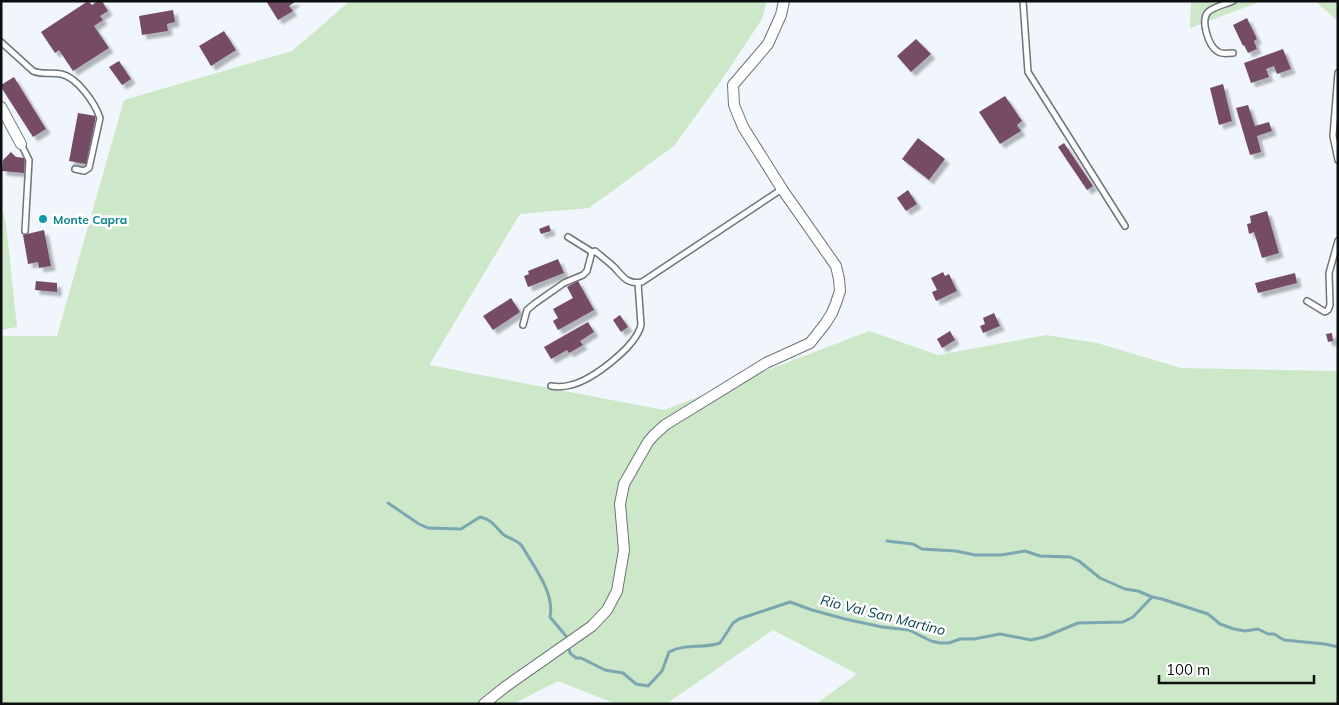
<svg xmlns="http://www.w3.org/2000/svg" width="1339" height="705" font-family="Mulish,sans-serif">
<defs>
<filter id="shadow"><feDropShadow dx="4.5" dy="4.5" stdDeviation="1" flood-color="#0004"/></filter>
</defs>
<rect width="100%" height="100%" fill="#f0f6fb"/>
<g fill="#cde7c9">
<polygon points="350,1 767,1 762,19 721,81 674,146 589,208 520,214 429,365 664,410 869,331 938,355 1046,335 1097,343 1181,368 1338,371 1338,704 816,704 857,674 773,630 666,704 616,704 558,681 513,704 1,704 1,336 57,336 124,100 292,51"/>
<polygon points="1191,1 1262,1 1190,28"/>
<polygon points="1315,1 1338,1 1338,21"/>
<polygon points="1,204 6,224 17,327 1,330"/>
</g>
<g fill="none" stroke-linecap="round" stroke-linejoin="round">
<g stroke="#7ba7b1" stroke-width="3">
<path d="M 388,503 L 419,524 L 428,528 L 461,529 L 480,517 C 492,519 496,528 504,535 C 510,539 518,540 522,546 C 534,567 555,593 550,617 L 566,636"/>
<polyline points="887,541 913,544 922,549 956,551 975,555 1001,555 1025,551 1040,556 1070,557 1079,561 1100,578 1125,589 1138,591 1152,597"/>
<path d="M 569,649 L 570,653 L 576,658 L 581,658 L 605,670 L 623,673 L 636,684 L 648,686 L 662,671 L 669,652 C 686,643 703,649 720,643 L 733,623 L 739,619 L 790,602 L 812,610 L 845,619 L 882,627 L 909,630 L 931,641 L 940,643 L 949,643 L 960,639 L 974,639 L 1000,634 L 1031,640 L 1044,637 L 1078,623 L 1123,622 L 1133,617 L 1152,597 L 1162,599 L 1208,614 L 1220,624 L 1234,629 L 1245,631 L 1258,629 L 1268,634 L 1274,634 L 1284,640 L 1325,644 L 1338,647"/>
</g>
</g>
<g fill="#744c66" filter="url(#shadow)">
<polygon points="88,1 92,5 98,1 102,1 108,11 100,16 103,20 94,26 109,48 73,71 59,50 55,53 41,32"/>
<polygon points="266,1 296,1 289,6 293,11 278,20"/>
<polygon points="173,10 175,22 167,24 168,31 142,35 139,16"/>
<polygon points="1247,18 1257,39 1254,41 1257,49 1248,53 1244,45 1243,46 1233,25"/>
<polygon points="224,31 236,50 211,66 199,46"/>
<polygon points="916,39 931,54 911,72 897,56"/>
<polygon points="1283,49 1291,69 1277,74 1274,66 1266,69 1269,77 1251,83 1244,63"/>
<polygon points="119,61 131,79 122,85 109,67"/>
<polygon points="14,77 46,129 33,137 1,87 1,85"/>
<polygon points="1223,84 1232,121 1219,125 1210,88"/>
<polygon points="1005,96 1022,121 1017,125 1021,131 1000,144 979,112"/>
<polygon points="1248,105 1255,126 1269,122 1272,131 1257,136 1261,152 1250,155 1236,108"/>
<polygon points="78,113 96,116 86,164 69,161"/>
<polygon points="918,138 945,159 929,180 902,159"/>
<polygon points="1064,143 1093,186 1087,190 1058,147"/>
<polygon points="11,152 16,157 25,158 24,173 2,171 3,160"/>
<polygon points="908,190 917,204 906,211 897,198"/>
<polygon points="1267,211 1279,253 1262,258 1254,232 1249,234 1247,224 1251,223 1250,216"/>
<polygon points="549,225 551,231 541,234 539,229"/>
<polygon points="44,230 51,266 39,268 38,262 28,264 23,235"/>
<polygon points="558,259 564,273 528,287 524,276 529,274 528,271"/>
<polygon points="943,272 945,276 949,274 957,291 936,301 932,292 937,290 931,278"/>
<polygon points="1295,273 1297,283 1258,293 1255,283"/>
<polygon points="36,281 57,283 57,292 35,290"/>
<polygon points="578,281 594,310 558,330 553,321 558,318 553,309 573,298 567,287"/>
<polygon points="511,298 520,312 493,330 483,316"/>
<polygon points="994,313 1000,326 983,333 980,326 985,324 983,318"/>
<polygon points="620,315 628,327 621,332 613,320"/>
<polygon points="588,322 594,332 580,341 583,345 569,353 567,350 551,359 544,347"/>
<polygon points="950,331 955,340 942,348 937,339"/>
<polygon points="1332,333 1333,341 1328,342 1326,334"/>
</g>
<g fill="none" stroke-linecap="round" stroke-linejoin="round">
<g stroke="#6e7478" stroke-width="8">
<g id="lane">
<polyline points="1023,1 1028,72 1125,226"/>
<path d="M 1,42 L 33,71 C 42,75 52,72 61,74 C 77,77 95,103 100,118 L 89,168 L 84,171 L 75,169"/>
<path d="M 1233,53 C 1227,53 1222,55 1217,51 C 1209,46 1200,21 1208,12 C 1213,7 1226,4 1233,1"/>
<polyline points="1338,73 1333,136 1338,160"/>
<polyline points="21,144 29,160 25,231"/>
<polyline points="568,237 592,252"/>
<polyline points="1307,301 1325,312 1328,310 1330,305 1329,273 1338,241"/>
<path d="M 523,325 L 527,310 L 534,304 L 564,283 L 583,275 L 587,271 L 592,252 L 595,251 C 602,257 609,262 615,268 C 623,277 628,285 642,282 L 782,189"/>
<path d="M 551,386 C 557,387 564,387 571,385 C 592,380 636,347 641,325 L 638,283"/>
</g>
</g>
<g stroke="#6e7478" stroke-width="12">
<g id="street">
<polyline points="1,107 21,144"/>
<polyline points="484,704 505,687 592,626 607,610 617,591 624,550 620,504 624,484 648,442 654,435 665,425 766,363 810,343 825,324 832,313 836,303 840,291 839,279 836,266 782,189 743,127 734,105 733,85 768,44 781,15 784,1"/>
</g>
</g>
<use href="#lane" stroke="#fff" stroke-width="5"/>
<use href="#street" stroke="#fff" stroke-width="10"/>
</g>
<circle fill="#0f9aa8" stroke="#fff" stroke-width="2" cx="43" cy="219" r="5"/>
<g text-anchor="middle" dominant-baseline="central" stroke-width="5" stroke-linejoin="round" paint-order="stroke">
<g font-size="12" font-weight="bold" fill="#0d838f" stroke="#fff" text-anchor="start">
<text x="53" y="219">Monte Capra</text>
</g>
<g font-size="14" font-style="italic" fill="#0c454e" stroke="#fff">
<text transform="translate(883 615) rotate(14)">Rio Val San Martino</text>
</g>
</g>
<rect width="1339" height="705" fill="none" stroke="#0c0e10" stroke-width="5"/>
<path d="M1159 675v8h155v-8" fill="none" stroke="#0c0e10" stroke-width="2.5"/>
<text x="1166" y="675" font-size="15" fill="#0c0e10" stroke="#ffffff" stroke-width="4" paint-order="stroke">100 m</text>
</svg>
